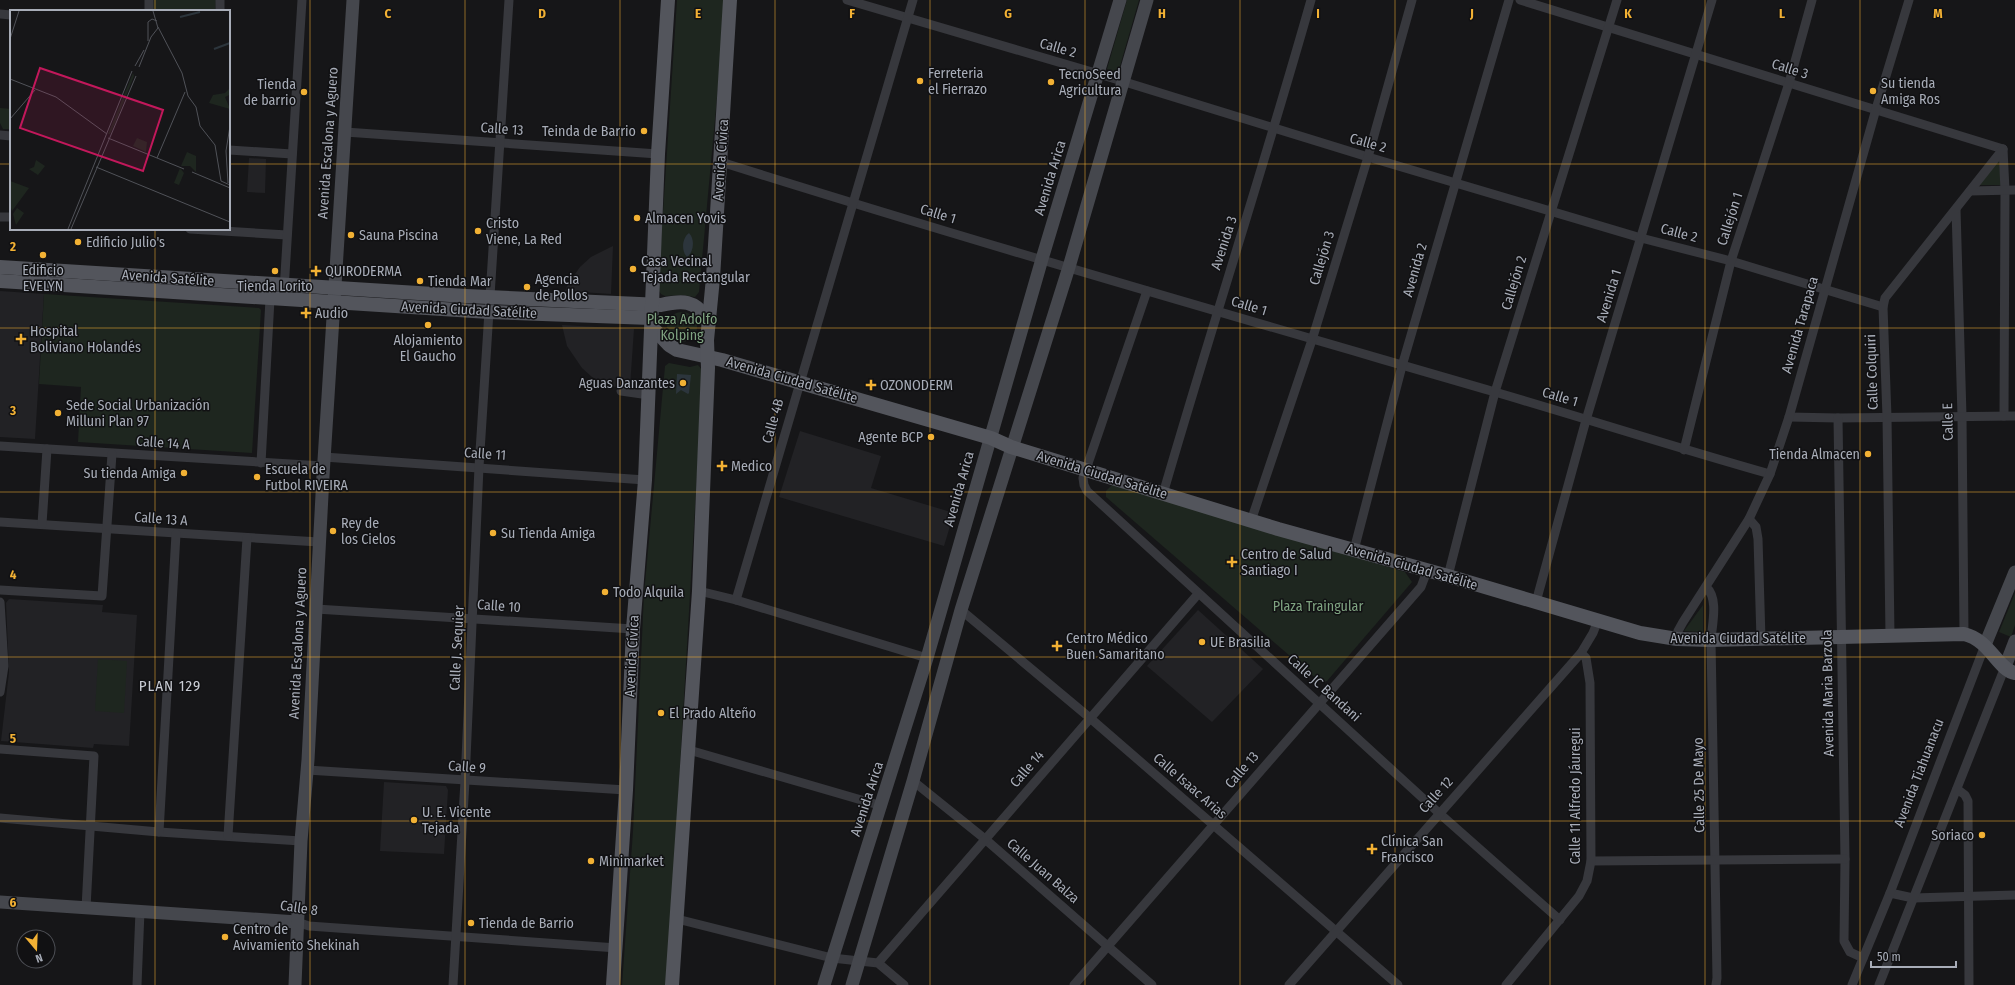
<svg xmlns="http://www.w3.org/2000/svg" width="2015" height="985" font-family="'Fira Sans Condensed',sans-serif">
<rect width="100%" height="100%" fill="#161618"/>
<g fill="#222225">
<polygon points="249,158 266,159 265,193 247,192"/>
<polygon points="613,246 611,294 565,291 568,284 580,267 591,257"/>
<polygon points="0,291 44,294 35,439 0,437"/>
<polygon points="562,325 634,329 630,387 627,389 610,386 592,377 582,368 567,346"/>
<polygon points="800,431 881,456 871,488 954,513 944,546 779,497"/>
<polygon points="9,599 103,605 102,612 137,615 129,746 94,744 93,748 1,741 9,672 6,603"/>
<polygon points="1198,610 1263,669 1212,722 1147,666"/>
<polygon points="384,782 446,786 448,790 444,854 380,851"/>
</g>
<g fill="#1e261f">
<polygon points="154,0 216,0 215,11 153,11"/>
<polygon points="677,0 726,0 699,292 695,297 682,295 665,296 661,294 658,289"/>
<polygon points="1127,0 1139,0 1118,73 1107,69"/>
<polygon points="0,108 11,109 11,129 3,129 0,123"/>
<polygon points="1999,160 2001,185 1979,185"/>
<polygon points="44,294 259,308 261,310 252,453 78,442 81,387 39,384"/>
<circle cx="682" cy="327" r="15"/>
<polygon points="669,363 690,367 698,365 703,371 676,835 666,985 622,985 633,831 644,594 665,366"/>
<polygon points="1112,485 1405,572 1412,582 1327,681 1324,682 1319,681 1106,497 1106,491"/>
<polygon points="2015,593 2015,625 2011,637 1999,632"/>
<polygon points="1703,605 1703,632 1684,631"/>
<polygon points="98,659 127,661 124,713 95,711"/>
</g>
<g fill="#2c353c">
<path d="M 689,233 C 695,239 694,252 687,257 C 681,251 682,238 689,233 Z"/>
<polygon points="677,374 691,375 689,393 688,394 681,390 676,394"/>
</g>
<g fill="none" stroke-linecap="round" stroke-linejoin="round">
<g stroke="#37383d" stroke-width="9">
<polyline points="847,0 1099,74 1368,157 1641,238 1731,261 1883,307"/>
<polyline points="1520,0 2003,149"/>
<polyline points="149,11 149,0"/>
<polyline points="220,11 220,0"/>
<polyline points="0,14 11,15"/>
<polyline points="345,132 658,154"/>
<polyline points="0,135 11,136"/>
<polyline points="2003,149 2005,190 2004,416"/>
<polyline points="229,150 292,154"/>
<path d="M 721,162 C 978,243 1237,317 1495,392 C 1587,419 1678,448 1770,474"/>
<polyline points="1970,191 2015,190"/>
<polyline points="1956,209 1962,416 1964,634"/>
<polyline points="0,217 11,217"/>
<polyline points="190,229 287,235"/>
<polyline points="284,290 302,0"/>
<polyline points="1147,291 1083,478 1084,485 1087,491 1439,813 1560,920"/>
<polyline points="621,391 649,395"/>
<polyline points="1789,417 1838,418 2015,416"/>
<polyline points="1838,418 1845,859 1844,941 1850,952 1863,958"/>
<polyline points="0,446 323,466"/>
<polyline points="1684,450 1731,261 1789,83 1812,0"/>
<polyline points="324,457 645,480"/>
<polyline points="261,463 270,299"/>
<path d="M 1163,494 C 1211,329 1264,166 1311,0"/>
<polyline points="1749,519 1756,527 1758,539 1761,639"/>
<polyline points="1251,521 1312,340 1368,157 1412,0"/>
<polyline points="0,522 319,542"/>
<polyline points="42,524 47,449"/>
<polyline points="1354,550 1402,366 1509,0"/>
<polyline points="1448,576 1495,392 1617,0"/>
<path d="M 1706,587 C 1719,598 1712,625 1711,640 L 1717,978 L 1716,985"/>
<polyline points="0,590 102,596 112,454"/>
<polyline points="699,591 736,600 927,658"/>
<polyline points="736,600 913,0"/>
<polyline points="0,602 4,666 0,692"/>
<polyline points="1536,602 1586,420 1712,0"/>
<polyline points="316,609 633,629"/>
<polyline points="961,610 1090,718 1398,985"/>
<polyline points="1890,636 1887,417 1883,307 1885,298 2003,149"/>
<polyline points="1677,639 1678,631 1683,622 1749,519 1770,474 1789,417 1876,109 1909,0"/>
<polyline points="0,749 94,756 86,908"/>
<polyline points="689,750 882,806"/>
<polyline points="307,770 626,790"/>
<polyline points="913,781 985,839 1152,985"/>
<polyline points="1957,789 1965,795 1968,801 1969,985"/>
<polyline points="0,818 159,832 301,841"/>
<polyline points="159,832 176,534"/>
<polyline points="228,836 247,538"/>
<polyline points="1591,861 1845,859"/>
<polyline points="1890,893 1913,898 2015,895"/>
<polyline points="677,919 832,958 878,963 904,985"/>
<polyline points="297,922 309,926 617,948"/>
<polyline points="878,963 1198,594"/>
<polyline points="137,985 140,911"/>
<polyline points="453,985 465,781 479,467 509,0"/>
<polyline points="1074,985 1421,587 1427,571"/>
<polyline points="1289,985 1581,653 1593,633 1598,620"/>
<polyline points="1506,985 1579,896 1587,881 1591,861 1590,683 1586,658 1581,653"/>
<polyline points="1852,985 1890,893 1985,645"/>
<polyline points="1879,985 2005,667"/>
</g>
<g stroke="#45474d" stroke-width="13">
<polyline points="1985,645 2015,572"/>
<polyline points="2005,667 2015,641"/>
<polyline points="0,902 297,922"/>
<polyline points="295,985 301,841 308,760 323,476 353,0"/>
<polyline points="824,985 927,658 1042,259 1120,0"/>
<polyline points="852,985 913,781 961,610 1069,267 1147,0"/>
</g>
<g stroke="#53555c" stroke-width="14">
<path d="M 0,267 L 466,296 L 661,305 C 683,300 694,300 708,319"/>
<polyline points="0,281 489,312 651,318"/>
<path d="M 652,327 L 669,345 L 677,350 L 722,360 L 991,438 L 1011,447 L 1278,529 L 1448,576 L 1640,633 L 1677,639 L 1711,640 L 1964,634 C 1990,640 1998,670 2015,673"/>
<polyline points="613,985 626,790 633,629 645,480 658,154 668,0"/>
<polyline points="672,985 699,591 708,368 707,340 713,278 730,0"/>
</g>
</g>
<path fill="none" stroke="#f2b134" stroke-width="1" stroke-opacity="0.55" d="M 155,0 L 155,11M 310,0 L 310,985M 465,0 L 465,985M 620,0 L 620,985M 775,0 L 775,985M 930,0 L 930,985M 1085,0 L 1085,985M 1240,0 L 1240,985M 1395,0 L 1395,985M 1550,0 L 1550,985M 1705,0 L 1705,985M 1860,0 L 1860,985M 0,164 L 11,164M 229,164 L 2015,164M 155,229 L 155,985M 0,328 L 2015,328M 0,492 L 2015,492M 0,657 L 2015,657M 0,821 L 2015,821"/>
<g fill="#f2b134" stroke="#111113" stroke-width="1.5">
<circle cx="920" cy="81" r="4"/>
<circle cx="1051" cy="82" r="4"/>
<circle cx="1873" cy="91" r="4"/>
<circle cx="304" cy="92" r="4"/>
<circle cx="644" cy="131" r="4"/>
<circle cx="637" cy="218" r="4"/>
<circle cx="478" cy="231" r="4"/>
<circle cx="351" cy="235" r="4"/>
<circle cx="78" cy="242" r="4"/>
<circle cx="43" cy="255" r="4"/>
<circle cx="633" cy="269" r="4"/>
<circle cx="275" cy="271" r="4"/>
<path d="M314 265h4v4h4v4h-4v4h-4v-4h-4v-4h4z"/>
<circle cx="420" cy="281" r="4"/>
<circle cx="527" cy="287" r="4"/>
<path d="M304 307h4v4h4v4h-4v4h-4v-4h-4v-4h4z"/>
<circle cx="428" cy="325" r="4"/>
<path d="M19 333h4v4h4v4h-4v4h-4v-4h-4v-4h4z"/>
<circle cx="683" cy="383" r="4"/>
<path d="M869 379h4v4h4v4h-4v4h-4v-4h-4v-4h4z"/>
<circle cx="58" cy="413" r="4"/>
<circle cx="931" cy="437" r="4"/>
<circle cx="1868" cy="454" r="4"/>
<path d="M720 460h4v4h4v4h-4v4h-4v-4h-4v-4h4z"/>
<circle cx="184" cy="473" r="4"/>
<circle cx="257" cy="477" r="4"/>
<circle cx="333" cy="531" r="4"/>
<circle cx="493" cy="533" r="4"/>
<path d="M1230 556h4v4h4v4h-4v4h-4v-4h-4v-4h4z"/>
<circle cx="605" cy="592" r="4"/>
<circle cx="1202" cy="642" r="4"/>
<path d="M1055 640h4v4h4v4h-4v4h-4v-4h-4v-4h4z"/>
<circle cx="661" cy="713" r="4"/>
<circle cx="414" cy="820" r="4"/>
<circle cx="1982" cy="835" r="4"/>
<path d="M1370 843h4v4h4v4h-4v4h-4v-4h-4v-4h4z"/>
<circle cx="591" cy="861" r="4"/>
<circle cx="471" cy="923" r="4"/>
<circle cx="225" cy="937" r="4"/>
</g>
<g text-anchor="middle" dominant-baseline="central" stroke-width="3" stroke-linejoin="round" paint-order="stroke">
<g font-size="14" fill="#a8adb8" stroke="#111113">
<text transform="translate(1058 48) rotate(16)">Calle 2</text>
<text transform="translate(1790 69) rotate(17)">Calle 3</text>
<text transform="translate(502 129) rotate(4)">Calle 13</text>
<text transform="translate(328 143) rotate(-86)">Avenida Escalona y Aguero</text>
<text transform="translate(1368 143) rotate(16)">Calle 2</text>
<text transform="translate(721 160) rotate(-86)">Avenida Cívica</text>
<text transform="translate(1050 178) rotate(-73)">Avenida Arica</text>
<text transform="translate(938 214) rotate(17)">Calle 1</text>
<text transform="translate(1730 219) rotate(-72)">Callejón 1</text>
<text transform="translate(1679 233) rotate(15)">Calle 2</text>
<text transform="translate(1224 243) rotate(-72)">Avenida 3</text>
<text transform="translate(1322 258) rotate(-73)">Callejón 3</text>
<text transform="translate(1415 270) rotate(-74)">Avenida 2</text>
<text transform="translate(168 278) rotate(4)">Avenida Satélite</text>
<text transform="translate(1514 283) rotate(-73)">Callejón 2</text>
<text transform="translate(1609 296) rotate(-73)">Avenida 1</text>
<text transform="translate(1249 306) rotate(17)">Calle 1</text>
<text transform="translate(469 310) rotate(3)">Avenida Ciudad Satélite</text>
<text transform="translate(1800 325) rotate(-74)">Avenida Tarapaca</text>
<text transform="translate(1872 372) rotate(-92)">Calle Colquiri</text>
<text transform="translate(792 380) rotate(16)">Avenida Ciudad Satélite</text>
<text transform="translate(1560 397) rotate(17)">Calle 1</text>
<text transform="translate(773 421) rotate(-74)">Calle 4B</text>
<text transform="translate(1948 422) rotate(-91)">Calle E</text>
<text transform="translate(163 443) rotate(4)">Calle 14 A</text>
<text transform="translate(485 454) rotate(4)">Calle 11</text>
<text transform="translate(1102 475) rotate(17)">Avenida Ciudad Satélite</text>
<text transform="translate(959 489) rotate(-74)">Avenida Arica</text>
<text transform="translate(161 519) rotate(4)">Calle 13 A</text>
<text transform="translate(1412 567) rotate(16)">Avenida Ciudad Satélite</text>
<text transform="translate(499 606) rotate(4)">Calle 10</text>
<text x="1738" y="638">Avenida Ciudad Satélite</text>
<text transform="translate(298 643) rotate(-87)">Avenida Escalona y Aguero</text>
<text transform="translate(457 648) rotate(-87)">Calle J. Sequier</text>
<text transform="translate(632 656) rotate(-87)">Avenida Cívica</text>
<text transform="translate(1324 688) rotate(42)">Calle JC Bandani</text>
<text transform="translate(1828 693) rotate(-91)">Avenida Maria Barzola</text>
<text transform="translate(467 767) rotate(4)">Calle 9</text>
<text transform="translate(1027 769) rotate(-49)">Calle 14</text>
<text transform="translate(1242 770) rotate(-49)">Calle 13</text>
<text transform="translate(1919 773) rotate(-69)">Avenida Tiahuanacu</text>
<text transform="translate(1699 785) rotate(-91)">Calle 25 De Mayo</text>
<text transform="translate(1190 786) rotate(41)">Calle Isaac Arias</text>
<text transform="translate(1436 795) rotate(-48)">Calle 12</text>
<text transform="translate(1575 796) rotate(-90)">Calle 11 Alfredo Jáuregui</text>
<text transform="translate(867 799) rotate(-72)">Avenida Arica</text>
<text transform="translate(1043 871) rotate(41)">Calle Juan Balza</text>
<text transform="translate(299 908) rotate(8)">Calle 8</text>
</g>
<g font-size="14" fill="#a8adb8" stroke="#111113" text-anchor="start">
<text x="928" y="73">Ferreteria<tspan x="928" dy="16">el Fierrazo</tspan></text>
<text x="1059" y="74">TecnoSeed<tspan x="1059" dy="16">Agricultura</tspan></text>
<text x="1881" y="83">Su tienda<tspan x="1881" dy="16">Amiga Ros</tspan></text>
<text x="296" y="84" text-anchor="end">Tienda<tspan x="296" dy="16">de barrio</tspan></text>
<text x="636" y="131" text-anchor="end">Teinda de Barrio</text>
<text x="645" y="218">Almacen Yovis</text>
<text x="486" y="223">Cristo<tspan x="486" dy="16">Viene, La Red</tspan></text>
<text x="359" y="235">Sauna Piscina</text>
<text x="86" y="242">Edificio Julio's</text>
<text x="641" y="261">Casa Vecinal<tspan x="641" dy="16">Tejada Rectangular</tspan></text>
<text x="43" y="270" text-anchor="middle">Edificio<tspan x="43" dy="16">EVELYN</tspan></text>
<text x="325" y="271">QUIRODERMA</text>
<text x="535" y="279">Agencia<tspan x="535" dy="16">de Pollos</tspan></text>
<text x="428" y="281">Tienda Mar</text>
<text x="275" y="286" text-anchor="middle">Tienda Lorito</text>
<text x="315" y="313">Audio</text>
<text x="30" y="331">Hospital<tspan x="30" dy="16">Boliviano Holandés</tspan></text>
<text x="428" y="340" text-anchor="middle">Alojamiento<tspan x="428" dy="16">El Gaucho</tspan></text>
<text x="675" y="383" text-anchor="end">Aguas Danzantes</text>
<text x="880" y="385">OZONODERM</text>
<text x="66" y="405">Sede Social Urbanización<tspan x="66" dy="16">Milluni Plan 97</tspan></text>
<text x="923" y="437" text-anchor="end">Agente BCP</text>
<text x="1860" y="454" text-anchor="end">Tienda Almacen</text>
<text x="731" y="466">Medico</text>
<text x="265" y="469">Escuela de<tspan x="265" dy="16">Futbol RIVEIRA</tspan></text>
<text x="176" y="473" text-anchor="end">Su tienda Amiga</text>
<text x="341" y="523">Rey de<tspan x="341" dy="16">los Cielos</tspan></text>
<text x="501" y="533">Su Tienda Amiga</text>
<text x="1241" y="554">Centro de Salud<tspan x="1241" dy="16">Santiago I</tspan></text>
<text x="613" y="592">Todo Alquila</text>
<text x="1066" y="638">Centro Médico<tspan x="1066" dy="16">Buen Samaritano</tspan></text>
<text x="1210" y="642">UE Brasilia</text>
<text x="669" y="713">El Prado Alteño</text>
<text x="422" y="812">U. E. Vicente<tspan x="422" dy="16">Tejada</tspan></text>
<text x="1974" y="835" text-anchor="end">Soriaco</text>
<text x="1381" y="841">Clínica San<tspan x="1381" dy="16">Francisco</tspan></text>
<text x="599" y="861">Minimarket</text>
<text x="479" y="923">Tienda de Barrio</text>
<text x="233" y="929">Centro de<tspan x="233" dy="16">Avivamiento Shekinah</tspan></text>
</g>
<g font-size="14" fill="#7fa381" stroke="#111113">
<text x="682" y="319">Plaza Adolfo<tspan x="682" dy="16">Kolping</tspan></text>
<text x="1318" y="606">Plaza Traingular</text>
</g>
<g font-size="15" letter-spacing="1" fill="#c9ccd4" stroke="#111113">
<text x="170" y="686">PLAN 129</text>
</g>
</g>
<g transform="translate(10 10)">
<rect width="220" height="220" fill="#161618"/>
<path d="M 123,63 L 124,66 L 106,111 L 100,124 L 98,124 ZM 220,78 L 219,85 L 215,87 L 220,99 L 199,93 L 203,85 L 215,83 ZM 127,128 L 137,132 L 136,142 L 123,136 ZM 177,142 L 186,146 L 186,162 L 180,156 L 171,156 ZM 26,150 L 35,156 L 28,165 L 19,159 L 24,157 ZM 170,158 L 174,163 L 169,175 L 164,173 ZM 0,171 L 19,178 L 2,201 L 0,195 ZM 7,198 L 14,203 L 6,215 L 3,204 Z" fill="#1e261f"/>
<path fill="none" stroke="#2c353c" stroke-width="2" d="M 170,7 L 190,2M 204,39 L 220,33"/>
<path fill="none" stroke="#505258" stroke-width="1" d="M 148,17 L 172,63 L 178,86 L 186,97 L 190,116 L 205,135 L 211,171 L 220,175M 0,29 L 9,1M 138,31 L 138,12 L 142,9 L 147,11M 125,56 L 134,40M 129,57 L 141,27 L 148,18 L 143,1M 0,69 L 46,87 L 97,124M 0,109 L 25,80M 98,128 L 174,159M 147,148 L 175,82M 86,157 L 220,212M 182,162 L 220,178M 218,173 L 216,141 L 220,116M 58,219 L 122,61M 61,219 L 126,66"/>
<path fill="#c2185b" fill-opacity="0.15" stroke="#c2185b" stroke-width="2" d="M 30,58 L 153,100 L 133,161 L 10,118 Z"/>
<rect width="220" height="220" fill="none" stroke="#a8adb8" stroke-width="2"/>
</g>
<g font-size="13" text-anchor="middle" font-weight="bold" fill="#f2b134" stroke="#111113" stroke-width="3" stroke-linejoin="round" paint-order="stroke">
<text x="388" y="18">C</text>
<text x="542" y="18">D</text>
<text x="698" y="18">E</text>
<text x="852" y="18">F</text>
<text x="1008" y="18">G</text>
<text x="1162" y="18">H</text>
<text x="1318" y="18">I</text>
<text x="1472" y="18">J</text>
<text x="1628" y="18">K</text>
<text x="1782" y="18">L</text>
<text x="1938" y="18">M</text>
<text x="13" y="251">2</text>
<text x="13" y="415">3</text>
<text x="13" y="579">4</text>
<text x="13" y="743">5</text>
<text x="13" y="907">6</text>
</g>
<g transform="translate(36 949) rotate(161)"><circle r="19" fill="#111113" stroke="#4d4f55"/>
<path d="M0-3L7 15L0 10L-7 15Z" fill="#f2b134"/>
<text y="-6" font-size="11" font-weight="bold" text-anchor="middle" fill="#a8adb8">N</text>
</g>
<path d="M1871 961v6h85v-6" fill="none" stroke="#a8adb8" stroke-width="2"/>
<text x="1877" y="961" font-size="12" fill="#a8adb8" stroke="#111113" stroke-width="3" paint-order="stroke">50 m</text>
</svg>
